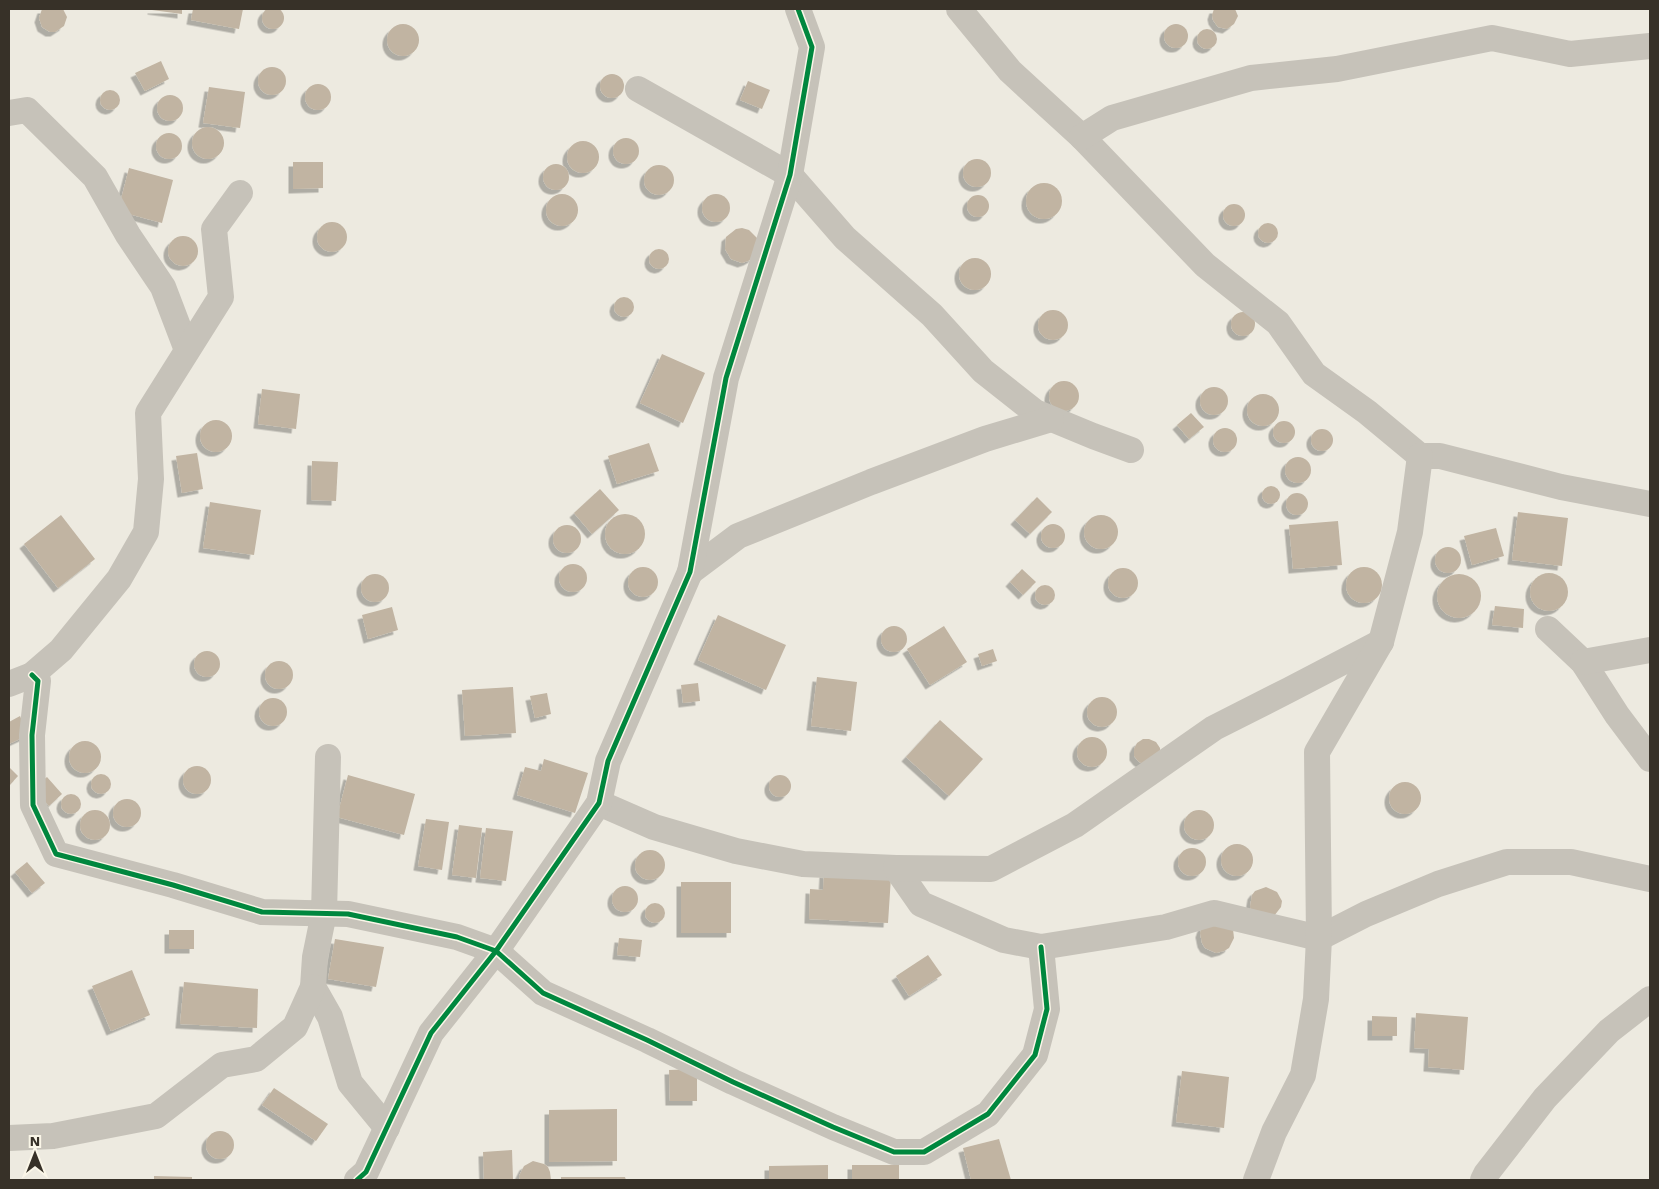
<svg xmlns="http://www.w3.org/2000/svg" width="1659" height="1189" font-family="'Work Sans',sans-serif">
<defs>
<filter id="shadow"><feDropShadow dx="-4.5" dy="4.5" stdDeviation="0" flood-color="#0004"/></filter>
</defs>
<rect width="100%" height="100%" fill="#edeae0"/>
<g fill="#c1b4a2" filter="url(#shadow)">
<circle cx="273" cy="18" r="11"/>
<polygon points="42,9 63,9 67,17 64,26 55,32 50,32 42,27 39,18"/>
<polygon points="152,9 182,9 182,14 152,10"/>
<polygon points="193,9 243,9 239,29 191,20"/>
<polygon points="1214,9 1235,9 1238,16 1234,24 1227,29 1218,27 1213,20 1212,15"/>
<circle cx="403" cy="40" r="16"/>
<circle cx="1176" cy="36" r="12"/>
<circle cx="1207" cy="39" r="10"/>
<polygon points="161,61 169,79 145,91 135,73"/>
<circle cx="272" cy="81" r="14"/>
<circle cx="612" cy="86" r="12"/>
<polygon points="748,81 770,90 762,109 740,100"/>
<circle cx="318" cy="97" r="13"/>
<polygon points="209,87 245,92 240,128 203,123"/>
<circle cx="110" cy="100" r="10"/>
<circle cx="170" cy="108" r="13"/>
<circle cx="208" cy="143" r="16"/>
<circle cx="169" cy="146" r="13"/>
<circle cx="626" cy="151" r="13"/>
<circle cx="583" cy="157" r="16"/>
<circle cx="977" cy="173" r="14"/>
<polygon points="293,162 323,162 323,188 293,189"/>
<circle cx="556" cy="177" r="13"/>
<circle cx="659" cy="180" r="15"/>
<polygon points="129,168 173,180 162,223 118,211"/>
<circle cx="1044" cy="201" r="18"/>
<circle cx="562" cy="210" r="16"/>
<circle cx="716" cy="208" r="14"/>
<circle cx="978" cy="206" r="11"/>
<circle cx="1234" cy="215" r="11"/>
<circle cx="332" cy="237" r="15"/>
<circle cx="1268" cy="233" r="10"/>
<polygon points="742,228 749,230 758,239 753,258 748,261 742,263 731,259 725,249 726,237 736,229"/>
<circle cx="183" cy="251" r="15"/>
<circle cx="659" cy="259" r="10"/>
<circle cx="975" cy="274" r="16"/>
<circle cx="624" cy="307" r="10"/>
<circle cx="1053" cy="325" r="15"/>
<circle cx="1243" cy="324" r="12"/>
<polygon points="662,354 705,373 683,423 640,403"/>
<circle cx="1064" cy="396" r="15"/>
<circle cx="1214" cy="401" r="14"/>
<polygon points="262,389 300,394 296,429 258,424"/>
<circle cx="1263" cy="410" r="16"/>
<polygon points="1191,413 1204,427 1189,439 1177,425"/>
<circle cx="216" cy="436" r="16"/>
<circle cx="1284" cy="432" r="11"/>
<circle cx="1225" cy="440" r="12"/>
<circle cx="1322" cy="440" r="11"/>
<polygon points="649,443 659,471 617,484 608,456"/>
<polygon points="197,453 203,489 182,493 176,456"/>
<circle cx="1298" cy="470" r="13"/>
<polygon points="312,461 338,462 336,501 311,500"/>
<circle cx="1271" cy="495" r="9"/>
<polygon points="600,489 619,510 592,534 574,513"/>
<circle cx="1297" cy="504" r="11"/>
<polygon points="1037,497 1052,512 1030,534 1015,520"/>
<polygon points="210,502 261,510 254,555 203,548"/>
<polygon points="1518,512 1568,518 1562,566 1512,560"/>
<circle cx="625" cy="534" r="20"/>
<polygon points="61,515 95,559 58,588 24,544"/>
<circle cx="1101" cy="532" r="17"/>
<polygon points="1338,521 1342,565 1293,569 1289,525"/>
<circle cx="1053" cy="536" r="12"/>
<circle cx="567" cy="539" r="14"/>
<polygon points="1496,528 1504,556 1472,565 1464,536"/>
<circle cx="1448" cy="560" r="13"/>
<circle cx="573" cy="578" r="14"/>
<circle cx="1364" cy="585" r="18"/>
<circle cx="643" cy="582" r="15"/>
<circle cx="1123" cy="583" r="15"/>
<polygon points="1022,569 1036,582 1023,595 1010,582"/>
<circle cx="1549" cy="592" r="19"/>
<circle cx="1459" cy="596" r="22"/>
<circle cx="375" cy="588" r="14"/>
<circle cx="1045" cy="595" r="10"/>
<polygon points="1495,606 1524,609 1523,628 1492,625"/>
<polygon points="392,607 398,630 368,639 362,615"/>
<polygon points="718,615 786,645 766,690 698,660"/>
<circle cx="894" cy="639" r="13"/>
<polygon points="944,626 967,662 930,685 907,649"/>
<polygon points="993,649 997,661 982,666 978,654"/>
<circle cx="207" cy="664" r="13"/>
<circle cx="279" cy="675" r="14"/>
<polygon points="817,677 857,682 851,731 811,726"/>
<polygon points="698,683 700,701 683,703 681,685"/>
<polygon points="513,687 516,733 465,736 462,690"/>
<polygon points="547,693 551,714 535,718 530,696"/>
<circle cx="1102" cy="712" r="15"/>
<circle cx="273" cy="712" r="14"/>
<polygon points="20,716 28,735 9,744 9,722"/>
<polygon points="940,720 983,759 949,796 906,757"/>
<circle cx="1092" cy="752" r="15"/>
<polygon points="1143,739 1149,739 1156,742 1160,748 1160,755 1144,765 1138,761 1134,756 1134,749 1137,743"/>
<circle cx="85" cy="757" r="16"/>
<polygon points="544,759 588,773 575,813 517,795 525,767 541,771"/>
<circle cx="197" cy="780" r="14"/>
<polygon points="9,767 18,776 9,786"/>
<circle cx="101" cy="784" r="10"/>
<circle cx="780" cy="786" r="11"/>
<polygon points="348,775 415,794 404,835 337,817"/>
<polygon points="47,777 62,794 49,806 33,788"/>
<circle cx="1405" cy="798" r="16"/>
<circle cx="71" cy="804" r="10"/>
<circle cx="127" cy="813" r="14"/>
<circle cx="95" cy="825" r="15"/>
<circle cx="1199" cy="825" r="15"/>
<polygon points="426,819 449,822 442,870 418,866"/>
<polygon points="459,825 482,828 476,878 452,875"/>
<polygon points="486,828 513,831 506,881 480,878"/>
<circle cx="1237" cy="860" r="16"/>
<circle cx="1192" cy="862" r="14"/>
<circle cx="650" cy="865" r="15"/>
<polygon points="27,862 45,883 32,893 15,872"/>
<polygon points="824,873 891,877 888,923 809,919 810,889 823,890"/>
<rect x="681" y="882" width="50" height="51"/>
<circle cx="625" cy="899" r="13"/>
<polygon points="1266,887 1277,892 1282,901 1281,907 1274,916 1252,912 1250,907 1252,895 1255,891"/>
<circle cx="655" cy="913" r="10"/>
<polygon points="1217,918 1233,929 1234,938 1229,948 1224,951 1216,953 1205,948 1202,943 1200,933 1202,927"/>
<rect x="169" y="930" width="25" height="19"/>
<polygon points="619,938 642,940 640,957 617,955"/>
<polygon points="335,939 384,947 376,987 328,979"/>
<polygon points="928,955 942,975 909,996 896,976"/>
<polygon points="132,970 150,1015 111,1031 92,986"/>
<polygon points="184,982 258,989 257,1028 180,1024"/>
<polygon points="1416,1013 1468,1017 1464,1070 1428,1067 1429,1049 1414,1048"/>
<polygon points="1372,1016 1397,1017 1397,1036 1372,1036"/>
<polygon points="697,1069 697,1101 670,1101 669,1070"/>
<polygon points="1182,1071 1229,1077 1224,1128 1176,1122"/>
<polygon points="274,1088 328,1124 316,1141 262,1105"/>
<polygon points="617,1109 617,1161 549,1162 549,1110"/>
<circle cx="220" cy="1145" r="14"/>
<polygon points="999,1139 1011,1180 971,1180 963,1148"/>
<polygon points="512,1150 513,1180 484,1180 483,1152"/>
<polygon points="533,1161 544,1164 548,1167 550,1172 551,1180 520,1180 519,1176 524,1166"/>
<polygon points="828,1165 828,1180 769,1180 769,1166"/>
<rect x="852" y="1165" width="47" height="15"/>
<polygon points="154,1176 192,1177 192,1180 154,1180"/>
<polygon points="561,1177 625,1177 626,1180 561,1180"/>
</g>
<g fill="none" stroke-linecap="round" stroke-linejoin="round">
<g stroke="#c6c2b9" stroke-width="26">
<polyline points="959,9 1010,71 1082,137 1205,265 1278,323 1314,374 1367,412 1420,456 1440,456 1561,487 1650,504"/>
<polyline points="638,89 790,175 845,238 932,315 983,371 1035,412 1093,436 1131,450"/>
<polyline points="9,113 27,110 95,177 128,235 163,287 187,350"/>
<polyline points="1082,137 1112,118 1251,78 1337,69 1492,38 1570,54 1650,46"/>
<polyline points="690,572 738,536 871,482 985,439 1051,419"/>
<polyline points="1548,629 1583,662 1617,715 1650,759"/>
<polyline points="1583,662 1650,650"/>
<polyline points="32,675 38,681 32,735 33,805 56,854 173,885 262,912 348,914 457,937 496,951 543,993 647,1040 733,1082 833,1127 894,1152 924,1152 988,1114 1035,1055 1047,1009 1041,947"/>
<polyline points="9,684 32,675 61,650 119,579 146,532 151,479 148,413 221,297 214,229 240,193"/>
<polyline points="328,757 324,913 315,957 313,987 330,1017 350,1083 387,1128"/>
<polyline points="599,803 654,827 736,851 803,864 896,868 921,904 1004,940 1041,947 1166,927 1214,913 1319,938 1366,914 1438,884 1507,862 1571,862 1650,879"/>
<polyline points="896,868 991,869 1075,825 1214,728 1289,690 1381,642"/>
<polyline points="9,1138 53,1136 156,1116 222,1065 256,1059 295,1027 313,987"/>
<polyline points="357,1180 366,1172 431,1033 496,951 599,803 608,761 690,572 726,378 790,175 812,47 798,9"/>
<polyline points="1256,1180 1274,1132 1303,1075 1316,999 1319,938 1317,752 1381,642 1410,532 1420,456"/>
<polyline points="1483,1180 1486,1174 1545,1098 1609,1031 1650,999"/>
</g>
<g stroke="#faf6e8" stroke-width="8">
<g id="cycleway">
<polyline points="32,675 38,681 32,735 33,805 56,854 173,885 262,912 348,914 457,937 496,951 543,993 647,1040 733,1082 833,1127 894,1152 924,1152 988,1114 1035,1055 1047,1009 1041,947"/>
<polyline points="357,1180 366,1172 431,1033 496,951 599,803 608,761 690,572 726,378 790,175 812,47 798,9"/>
</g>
</g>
<use href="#cycleway" stroke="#00873e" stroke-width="5"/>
</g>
<rect width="1659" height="1189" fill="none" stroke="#373128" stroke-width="20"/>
<g transform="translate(35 1154)" stroke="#faf6e8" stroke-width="4" paint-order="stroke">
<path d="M0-4L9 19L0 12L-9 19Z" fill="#373128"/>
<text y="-8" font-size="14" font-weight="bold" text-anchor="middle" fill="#373128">N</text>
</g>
</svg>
